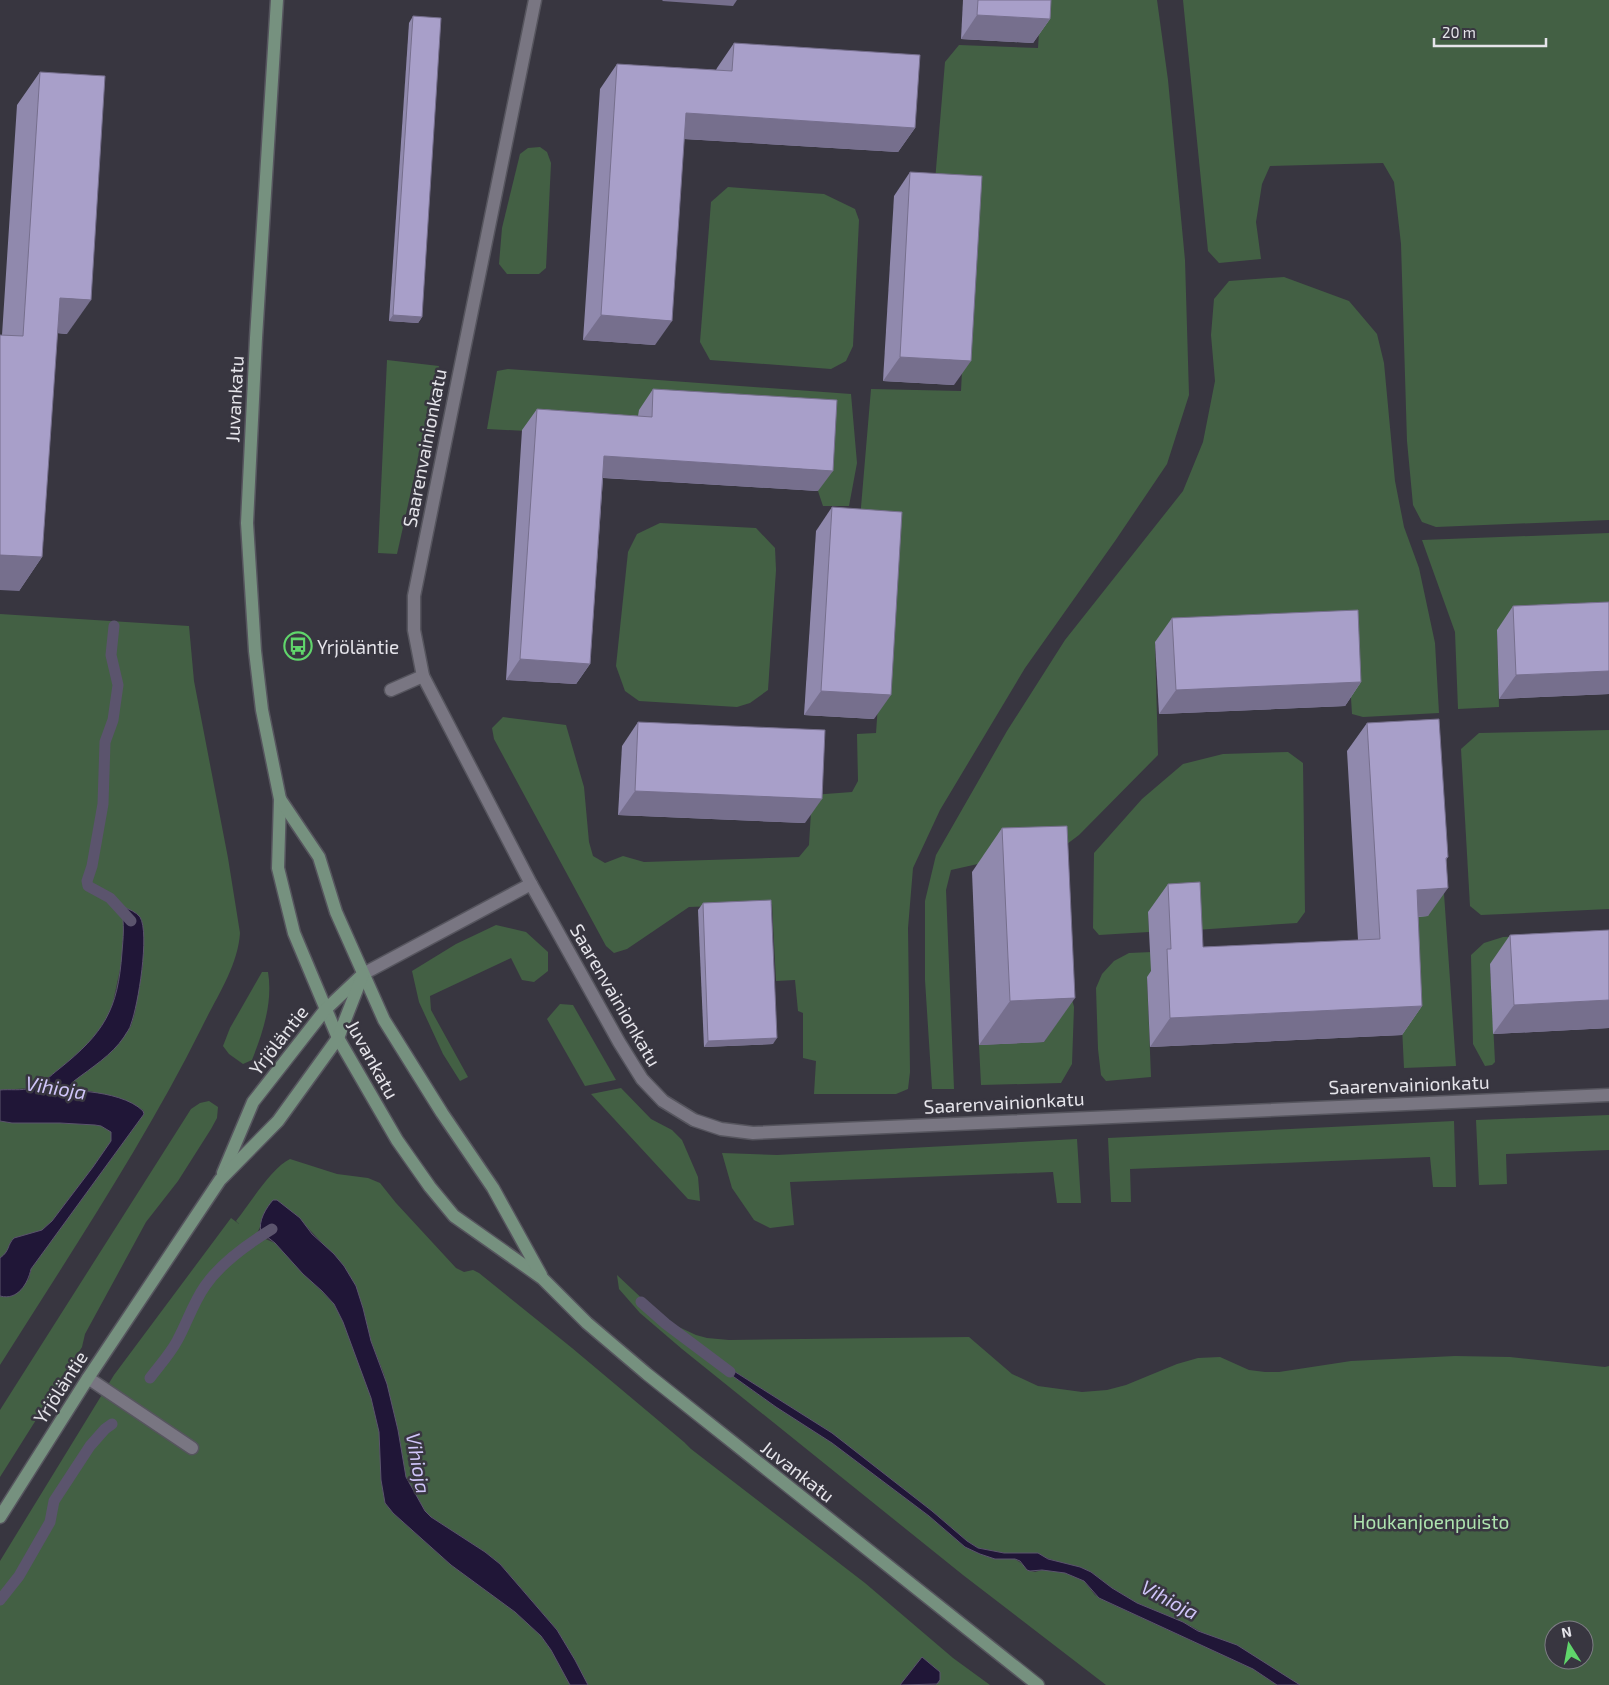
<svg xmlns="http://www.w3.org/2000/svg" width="1609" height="1685" font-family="'Exo 2',sans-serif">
<rect width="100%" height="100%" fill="#383640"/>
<g fill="#436044" fill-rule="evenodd">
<polygon points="1041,0 1157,0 1168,80 1185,260 1189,395 1167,464 1115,541 1025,668 940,810 913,868 908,928 910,1072 908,1089 896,1094 814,1094 816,1061 803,1058 803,1013 798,1011 795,980 776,981 772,904 689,907 627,949 614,953 606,946 494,739 492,728 503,717 566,725 584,787 589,842 593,856 605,863 623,856 644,862 799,857 809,845 812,795 852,792 858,781 857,734 876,733 890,533 859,531 871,389 961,391 971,196 934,193 945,62 959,45 1038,48"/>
<polygon points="1183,0 1609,0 1609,520 1436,527 1422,522 1413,505 1407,441 1401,244 1394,182 1383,163 1270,166 1262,184 1256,222 1261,259 1219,263 1208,251"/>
<polygon points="540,147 547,152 551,163 546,268 539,274 507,274 499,264 502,228 520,154 528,148"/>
<polygon points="728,187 824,194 855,209 859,220 853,346 846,361 831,369 710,360 700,342 711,202"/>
<polygon points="1284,277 1349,301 1377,334 1384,363 1395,481 1404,527 1419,568 1435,643 1439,713 1363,717 1352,714 1347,634 1155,643 1158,755 1079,835 1067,844 951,870 946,890 954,1089 932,1089 925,980 925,901 936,855 1007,731 1065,640 1183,491 1203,442 1215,381 1211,335 1214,299 1229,281"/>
<polygon points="387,360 439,366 397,554 378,553"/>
<polygon points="508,369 851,394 857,463 849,506 823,506 818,491 823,421 637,437 487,429 497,371"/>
<polygon points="660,523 756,528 775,548 776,570 768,690 750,703 737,707 639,701 625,691 616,666 628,552 637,534"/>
<polygon points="1609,533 1609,625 1497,630 1499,707 1458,709 1455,632 1422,540"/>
<path d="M 0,614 L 189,626 L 194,681 L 228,858 L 240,933 C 238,966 216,998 202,1027 C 143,1145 70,1254 0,1365 L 0,1296 L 4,1297 L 29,1279 L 31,1269 L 144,1114 L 143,1110 L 91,1091 L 75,1091 L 71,1089 L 71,1084 L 74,1081 L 115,1048 L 131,1026 L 135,1013 L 143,964 L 140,917 L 131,910 L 121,910 L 124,919 L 122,960 L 113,1002 L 110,1012 L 95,1037 L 78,1054 L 40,1084 L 32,1088 L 0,1090 Z"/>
<polygon points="1609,730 1609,909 1481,915 1470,906 1461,749 1479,733"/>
<polygon points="1288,752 1303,763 1305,912 1297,923 1181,931 1148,912 1149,932 1099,935 1093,928 1094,853 1142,799 1183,764 1223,754"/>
<polygon points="1442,865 1456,1066 1404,1068 1399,965 1392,948"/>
<polygon points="496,925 526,932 548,952 548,971 534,982 522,980 511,958 430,996 431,1010 468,1077 460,1081 443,1054 419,1002 412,971 456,944"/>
<polygon points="1545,935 1490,964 1495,1062 1492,1065 1485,1066 1473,1044 1471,955 1484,943 1503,937"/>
<polygon points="1199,950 1147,977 1151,1077 1106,1081 1101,1075 1098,1049 1096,988 1102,974 1114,961 1129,953"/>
<path d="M 262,972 L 268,972 C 273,1002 263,1032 252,1060 L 243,1064 L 229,1054 L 223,1046 L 230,1028 Z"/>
<polygon points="1072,999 1074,1007 1072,1064 1061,1083 981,1085 979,1045 1044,1042"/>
<polygon points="560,1004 573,1005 616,1080 585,1086 547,1019"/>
<polygon points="621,1088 651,1119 672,1130 682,1140 698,1177 700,1201 688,1199 591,1094"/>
<polygon points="209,1101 218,1107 217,1118 211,1129 178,1181 146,1222 85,1334 82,1347 0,1477 0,1410 191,1109 200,1103"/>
<polygon points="1609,1115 1609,1150 1506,1154 1507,1184 1479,1185 1476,1120"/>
<polygon points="0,1121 12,1123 60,1123 95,1125 101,1126 111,1132 111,1141 93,1167 52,1221 42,1230 11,1241 6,1254 0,1258"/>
<polygon points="1454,1121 1456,1187 1433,1187 1430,1157 1130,1169 1131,1202 1111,1202 1108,1138"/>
<polygon points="1077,1139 1081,1203 1057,1203 1053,1172 790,1182 794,1225 770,1228 754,1220 732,1188 722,1153 777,1155"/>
<path d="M 290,1159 L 337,1174 L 368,1178 L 380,1183 L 396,1203 L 456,1268 L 464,1272 L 473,1270 L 479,1273 L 572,1348 L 684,1442 L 691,1449 L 865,1583 L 953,1658 L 990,1685 L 936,1685 L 940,1672 L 922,1657 L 900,1685 L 588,1685 L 575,1660 L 557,1630 L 500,1564 L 485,1552 L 431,1517 L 425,1511 L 406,1477 L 398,1430 L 384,1374 L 371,1341 L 363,1308 L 344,1266 L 308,1228 L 268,1207 C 264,1216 261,1227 256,1235 L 275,1243 L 334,1304 L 343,1322 L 371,1398 L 379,1432 L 381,1480 L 385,1503 L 393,1513 L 451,1565 L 515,1612 L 541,1636 L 551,1650 L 570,1685 L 0,1685 L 0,1561 L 114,1375 L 231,1218 L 239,1224 L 236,1221 C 249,1205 272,1167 290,1159 Z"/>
<path d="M 617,1275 L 666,1321 L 696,1335 L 707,1338 L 729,1340 L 969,1337 L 1012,1374 L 1038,1386 L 1082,1392 L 1107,1390 L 1126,1385 L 1177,1364 L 1198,1358 L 1220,1357 L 1249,1370 L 1265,1372 L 1279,1372 L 1351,1361 L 1455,1356 L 1510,1357 L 1605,1367 L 1609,1366 L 1609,1685 L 1300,1685 L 1183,1622 L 1137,1603 L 1112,1588 L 1091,1572 L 1080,1567 L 1069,1565 L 1031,1553 L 1004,1553 L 978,1548 L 967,1541 L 932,1511 L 832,1434 L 721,1363 L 719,1364 L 720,1367 L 776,1407 L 832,1443 L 929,1516 L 965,1547 L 980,1554 L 995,1559 L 1015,1559 L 1024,1565 L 1027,1570 L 1035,1572 L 1042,1570 L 1049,1570 L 1065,1573 L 1084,1581 L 1095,1595 L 1107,1602 L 1253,1669 L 1277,1685 L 1106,1685 L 963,1575 L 682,1349 L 640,1313 L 619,1289 ZM 1554,1630 L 1584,1630 L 1584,1660 L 1554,1660 Z"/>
</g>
<g fill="#201637" stroke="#5b546d">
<path d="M 123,907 C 129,909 136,912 140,917 C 150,933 138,1006 131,1024 C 130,1029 126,1033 124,1037 C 112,1055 91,1068 74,1081 L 71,1084 L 71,1089 C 77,1092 84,1091 91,1092 C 108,1094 131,1099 143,1111 L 144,1114 L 31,1269 C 28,1283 18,1301 0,1296 L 0,1258 C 10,1251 7,1245 14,1238 L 42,1230 L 52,1221 L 93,1167 L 111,1141 L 111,1132 L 101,1126 L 95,1125 L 60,1123 L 12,1123 L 0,1121 L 0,1090 C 10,1089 21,1091 31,1088 C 41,1086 51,1075 59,1069 C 104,1033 118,1010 122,952 C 123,939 125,923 121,910 Z"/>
<path d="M 273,1200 L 277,1200 L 300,1218 L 312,1234 L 334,1254 L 344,1266 L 356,1286 L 363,1308 L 371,1341 L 387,1384 L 398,1430 L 406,1477 L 425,1511 L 431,1517 L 485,1552 L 500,1564 L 557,1630 L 575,1660 L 588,1685 L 570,1685 L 551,1650 L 541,1636 L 515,1612 L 451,1565 L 393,1513 L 385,1503 L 381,1480 L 379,1432 L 371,1398 L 343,1322 L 334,1304 L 322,1291 L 303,1274 L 275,1243 L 261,1232 C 258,1221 266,1208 273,1200 Z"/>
<polygon points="721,1363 832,1433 932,1511 967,1541 978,1548 1004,1553 1038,1553 1048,1559 1080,1567 1091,1572 1112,1588 1137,1603 1183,1622 1198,1631 1237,1645 1300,1685 1277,1685 1253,1669 1099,1598 1084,1581 1065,1573 1042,1570 1030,1571 1027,1570 1020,1561 1015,1559 995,1559 980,1554 965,1547 929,1516 832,1443 776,1407 720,1367 718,1364"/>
<polygon points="922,1657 940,1672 940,1680 937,1684 900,1685"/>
</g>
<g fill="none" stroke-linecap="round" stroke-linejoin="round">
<g stroke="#5b546d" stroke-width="11">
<polyline points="114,626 111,655 118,685 113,720 105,742 103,804 92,866 87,881 88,886 110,898 131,921"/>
<polyline points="641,1302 666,1324 730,1372"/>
<path d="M 150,1378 C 159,1366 170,1354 177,1341 C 187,1323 193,1303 205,1286 C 220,1264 249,1243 272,1229"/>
<polyline points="0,1600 19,1576 50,1522 54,1501 90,1446 105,1429 112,1424"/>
</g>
<g stroke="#56555e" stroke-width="15">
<g id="lane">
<polyline points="391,690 423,676"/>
<polyline points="88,1378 192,1448"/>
</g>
</g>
<g stroke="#56555e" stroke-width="15">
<g id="street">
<polyline points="535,0 414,596 414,630 423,676 531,884 619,1042 642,1079 663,1101 694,1120 721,1129 753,1133 1609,1095"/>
<polyline points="363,974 531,884"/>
</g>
</g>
<g stroke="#56555e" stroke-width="15">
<g id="secondary">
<polyline points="277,0 256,338 247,523 255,651 262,710 280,799 278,868 294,933 338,1038 397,1140 430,1187 454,1216 542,1278 587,1323 647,1374 1038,1685"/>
<polyline points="280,799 319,857 336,912 384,1020 442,1113 493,1188 541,1275"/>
<polyline points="223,1173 253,1102 325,1010 360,977"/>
<polyline points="0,1517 88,1378 220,1180 278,1121 338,1038 363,974"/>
</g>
</g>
<use href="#lane" stroke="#797682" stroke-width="12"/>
<use href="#street" stroke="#797682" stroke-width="12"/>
<use href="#secondary" stroke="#76917f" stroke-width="12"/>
</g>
<g fill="#9089ad">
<polygon points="963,0 1051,0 1050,19 1033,43 961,39"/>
<polygon points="413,16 422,317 418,323 389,321 409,23"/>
<polygon points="734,43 915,128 898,152 684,139 655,345 583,340 600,89 617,64 716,70 717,68"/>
<polygon points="40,72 67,334 57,333 42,557 19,591 2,335 17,105"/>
<polygon points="910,172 954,385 883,381 894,196"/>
<polygon points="653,389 818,491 603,478 590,664 576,684 506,680 522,430 537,409 638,416 639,410"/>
<polygon points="832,507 874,719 804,715 816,531"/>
<polygon points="1609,602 1609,694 1499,699 1497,630 1513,606"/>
<polygon points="1172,618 1361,682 1345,706 1159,714 1155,642"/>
<polygon points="638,722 805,823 618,815 622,746"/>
<polygon points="1367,723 1448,857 1446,860 1428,916 1418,917 1422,1006 1402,1035 1150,1047 1147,977 1151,971 1148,912 1168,884 1203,947 1358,940 1347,751"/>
<polygon points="1002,828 1044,1042 979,1045 972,872"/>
<polygon points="703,903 773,1044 704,1047 698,910"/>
<polygon points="1609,930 1609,1028 1493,1034 1490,964 1510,935"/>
</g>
<g fill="#766f8d">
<polygon points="663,0 737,0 733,6 662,1"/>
<polygon points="977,15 1050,19 1033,43 961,39"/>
<polygon points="686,113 915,128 898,152 668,138"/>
<polygon points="60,298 91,300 67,334 36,331"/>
<polygon points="393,315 422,317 418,323 389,321"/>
<polygon points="601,315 672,321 655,345 583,340"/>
<polygon points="900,357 971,361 954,385 883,381"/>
<polygon points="604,456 833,471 818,491 590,477"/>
<polygon points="0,555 42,557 19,591 0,590"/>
<polygon points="520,659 590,664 576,684 506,680"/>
<polygon points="1609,671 1609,694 1499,699 1516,675"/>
<polygon points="1361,682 1345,706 1159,714 1176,690"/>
<polygon points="821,691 891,695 874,719 804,715"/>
<polygon points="635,791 822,799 805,823 618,815"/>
<polygon points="1448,888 1428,916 1397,918 1417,890"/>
<polygon points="1075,998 1044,1042 979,1045 1010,1001"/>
<polygon points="1609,1000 1609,1028 1493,1034 1514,1005"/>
<polygon points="1422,1006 1402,1035 1150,1047 1170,1018"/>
<polygon points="777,1038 773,1044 704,1047 708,1041"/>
</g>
<g fill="#a89fc9" stroke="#766f8d">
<polygon points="978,0 1051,0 1050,19 977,15"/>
<polygon points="413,16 441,18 422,317 393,315"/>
<polygon points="734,43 920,55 915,128 686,113 672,321 601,315 617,64 732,71"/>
<polygon points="40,72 105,76 91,300 60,298 42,557 0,555 0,335 23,336"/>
<polygon points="910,172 982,176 971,361 900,357"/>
<polygon points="653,389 837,400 833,471 604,456 590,664 520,659 537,409 652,417"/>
<polygon points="832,507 902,512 891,695 821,691"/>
<polygon points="1609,602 1609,671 1516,675 1513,606"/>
<polygon points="1358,610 1361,682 1176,690 1172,618"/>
<polygon points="1439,719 1448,857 1446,858 1448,888 1417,890 1422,1006 1170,1018 1167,949 1171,949 1168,884 1200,882 1203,947 1380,939 1367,723"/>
<polygon points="638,722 825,730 822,799 635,791"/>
<polygon points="1067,826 1075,998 1010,1001 1002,828"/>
<polygon points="771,900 777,1038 708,1041 703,903"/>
<polygon points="1609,930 1609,1000 1514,1005 1510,935"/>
</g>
<defs>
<g id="bus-ring" transform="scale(1.4375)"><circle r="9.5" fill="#383640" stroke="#60d56b" stroke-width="1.5"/><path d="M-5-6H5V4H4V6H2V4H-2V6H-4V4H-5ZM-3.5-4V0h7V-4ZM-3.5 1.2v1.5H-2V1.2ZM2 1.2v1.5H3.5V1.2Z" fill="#60d56b"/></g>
</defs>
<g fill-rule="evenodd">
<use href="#bus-ring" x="298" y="646"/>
</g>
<g text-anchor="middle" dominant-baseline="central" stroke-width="5" stroke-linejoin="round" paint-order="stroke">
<g font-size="19" fill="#e5e4ea" stroke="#383640">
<text transform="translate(234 399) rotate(-87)">Juvankatu</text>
<text transform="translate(424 448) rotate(-79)">Saarenvainionkatu</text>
<text transform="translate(616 995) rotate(60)">Saarenvainionkatu</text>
<text transform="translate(278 1040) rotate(-52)">Yrjöläntie</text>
<text transform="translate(373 1059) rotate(61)">Juvankatu</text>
<text transform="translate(1409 1084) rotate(-2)">Saarenvainionkatu</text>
<text transform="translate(1004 1102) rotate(-3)">Saarenvainionkatu</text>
<text transform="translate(60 1387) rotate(-57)">Yrjöläntie</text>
<text transform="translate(798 1471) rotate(38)">Juvankatu</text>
</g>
<g font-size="19" fill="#e5e4ea" stroke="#383640" text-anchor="start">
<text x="317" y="646">Yrjöläntie</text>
</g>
<g font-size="19" fill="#aee4af" stroke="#383640">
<text x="1431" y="1521">Houkanjoenpuisto</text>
</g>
<g font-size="20" font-style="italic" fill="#d0c5f9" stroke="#383640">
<text transform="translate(56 1087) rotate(9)">Vihioja</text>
<text transform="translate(419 1463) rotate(80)">Vihioja</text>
<text transform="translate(1170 1599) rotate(28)">Vihioja</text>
</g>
</g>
<g transform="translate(1569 1645) rotate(349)"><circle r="24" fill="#383640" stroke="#7d7c84"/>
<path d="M0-4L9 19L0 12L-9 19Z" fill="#60d56b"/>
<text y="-8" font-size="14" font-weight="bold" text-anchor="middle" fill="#e5e4ea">N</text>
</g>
<path d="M1434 38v8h112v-8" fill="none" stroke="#e5e4ea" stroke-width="2.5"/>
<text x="1442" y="38" font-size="15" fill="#e5e4ea" stroke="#383640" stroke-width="4" paint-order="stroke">20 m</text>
</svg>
